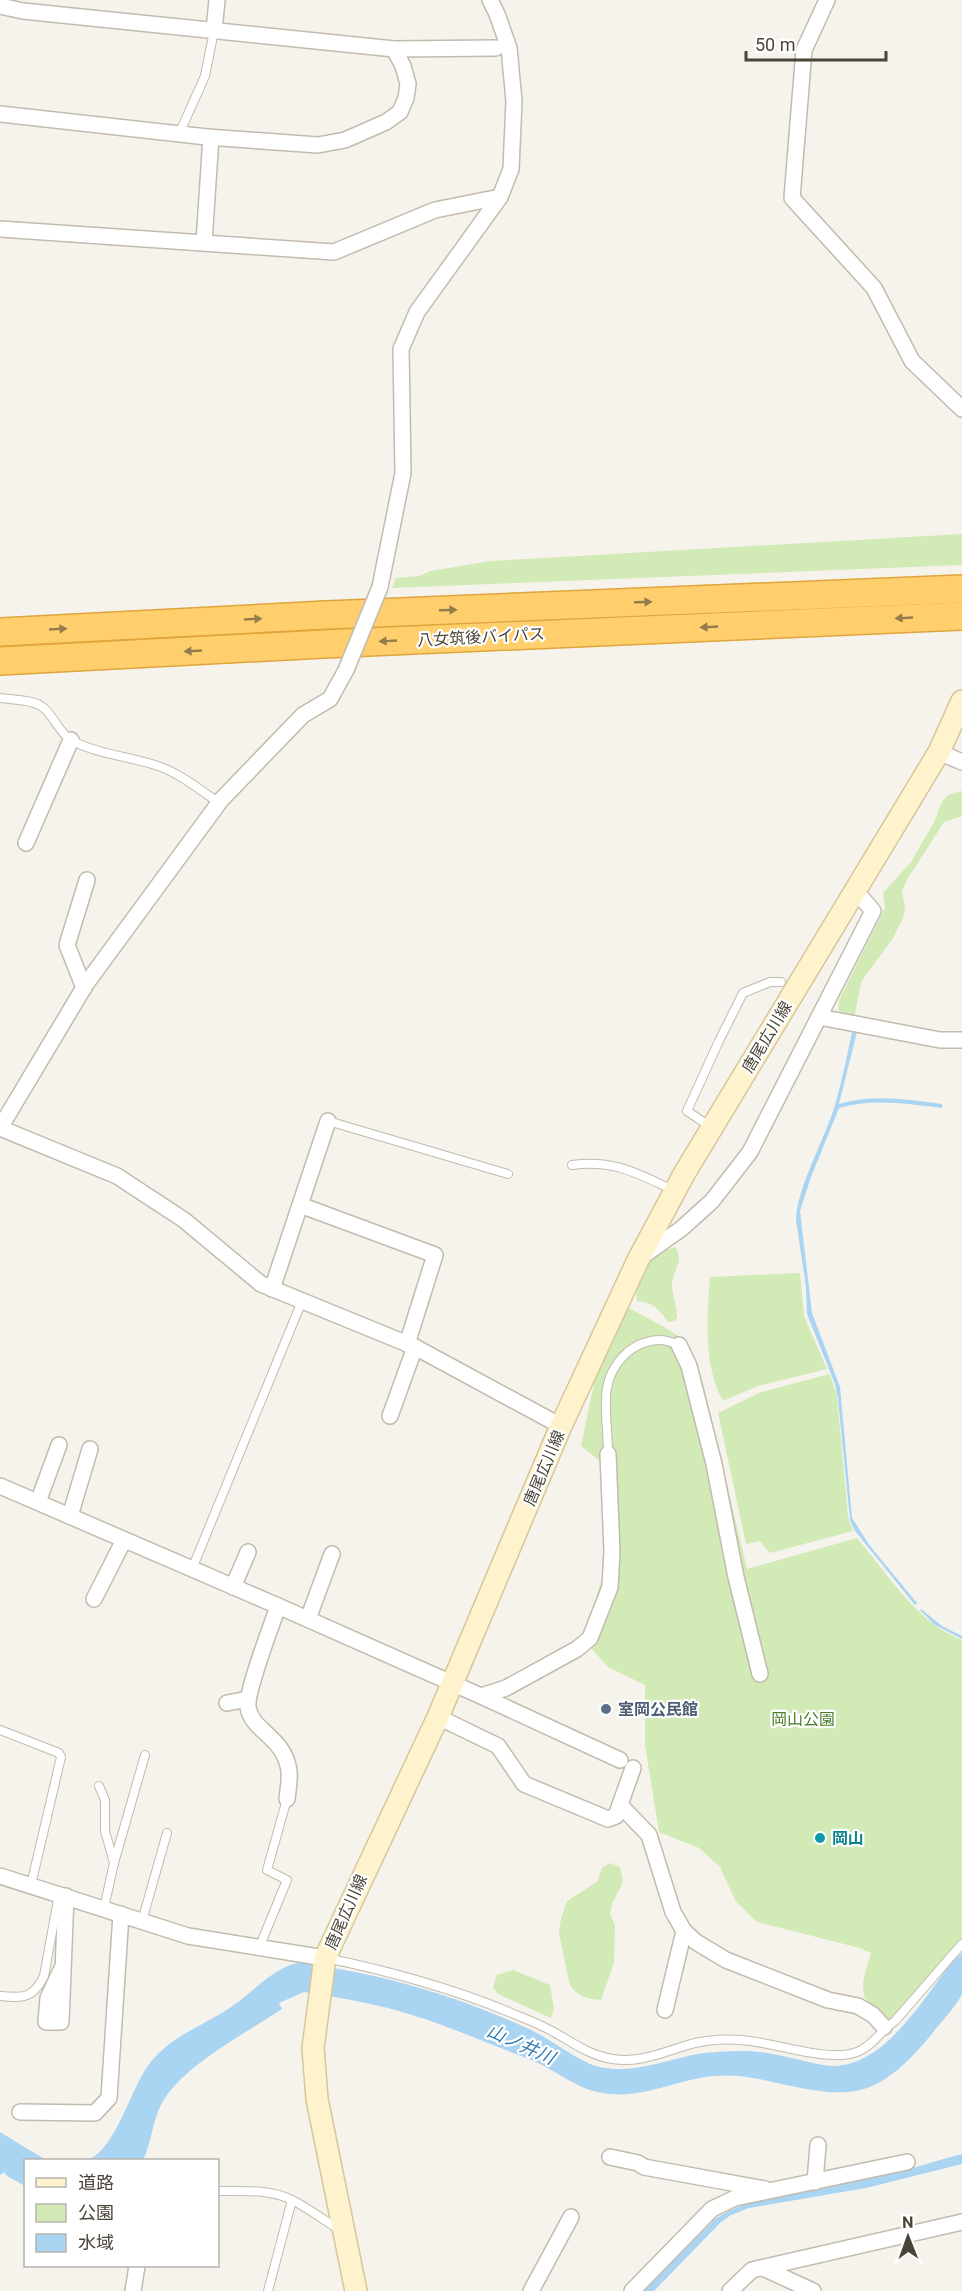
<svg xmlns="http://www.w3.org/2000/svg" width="962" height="2291" font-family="Roboto,'Noto Sans JP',sans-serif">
<rect width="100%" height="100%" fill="#f6f3ec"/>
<g fill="#d2eab5">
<polygon points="962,534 962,565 392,588 396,578 419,576 431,571 491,561"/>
<polygon points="962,791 962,816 944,822 908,878 902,891 905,910 903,918 893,938 861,982 854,1019 847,1018 838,1009 839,1000 885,908 883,893 911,862 934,822 942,802 948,795"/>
<path d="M 675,1247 C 685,1261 673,1269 672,1284 C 672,1295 677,1306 677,1318 L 674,1321 L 668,1322 C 660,1309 652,1302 637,1301 C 634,1288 646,1264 656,1256 C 662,1252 668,1249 675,1247 Z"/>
<path d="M 800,1273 L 804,1316 L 827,1369 L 758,1386 L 723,1401 C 703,1366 707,1316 710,1277 Z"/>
<path d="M 625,1306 L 666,1328 L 687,1342 L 695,1357 L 704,1387 L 747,1569 L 857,1538 C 887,1573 918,1624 962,1640 L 962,1938 L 893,2018 L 883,2019 C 855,1994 862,1985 871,1953 L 860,1948 L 757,1922 L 736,1902 L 720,1867 L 699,1848 L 659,1832 L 645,1745 L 645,1685 L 608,1667 L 583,1639 L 604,1572 L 601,1462 L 581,1446 L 597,1369 Z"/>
<polygon points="830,1374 837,1396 848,1517 853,1531 770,1553 760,1541 746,1544 718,1413 761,1392"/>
<path d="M 610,1863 L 620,1867 L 623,1882 L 612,1904 L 610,1914 L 615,1925 L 614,1963 L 601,2000 C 586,1999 575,1996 569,1982 L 559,1932 L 561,1919 L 567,1901 L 597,1882 L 602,1868 Z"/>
<polygon points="513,1970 550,1985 554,2009 551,2018 498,1994 493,1987 497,1975"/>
</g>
<g fill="#a9d4f2">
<path d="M 852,1032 L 857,1032 L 839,1104 C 873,1094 907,1099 942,1104 L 942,1108 C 907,1104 873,1098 839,1108 L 811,1177 L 800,1211 L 812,1313 L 840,1387 L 852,1518 L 870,1546 L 917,1603 L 915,1605 L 855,1531 L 850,1520 L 838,1399 L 835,1384 L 807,1314 L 806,1287 L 796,1220 C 796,1189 826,1137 835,1105 C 842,1081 847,1056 852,1032 Z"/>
<polygon points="921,1609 942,1626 962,1636 962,1639 935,1625 920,1610"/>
<path d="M 962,1953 C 962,1963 962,1985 962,1994 C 959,2003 933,2032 926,2041 C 875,2100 849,2099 777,2083 C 756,2078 736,2074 714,2076 C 677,2079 642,2100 603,2093 C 575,2089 555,2069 529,2059 C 491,2045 454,2028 415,2016 C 379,2004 341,1998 304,1992 L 279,2003 L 282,2009 C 246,2033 182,2066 162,2103 C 152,2121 152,2142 143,2160 L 88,2160 C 117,2147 130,2089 150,2063 C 173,2034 206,2025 234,2005 C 254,1991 273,1968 298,1963 C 307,1962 319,1966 328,1967 C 397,1978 466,2000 529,2029 C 549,2038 578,2061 596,2066 C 629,2075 660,2062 692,2055 C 709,2052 726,2051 743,2051 C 771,2051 796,2060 823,2065 C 880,2075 922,2000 952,1962 Z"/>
<polygon points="0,2132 46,2160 26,2160 25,2186 7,2176 4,2172 1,2175 0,2174"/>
<path d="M 962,2154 L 962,2164 L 866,2188 L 749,2208 L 731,2215 L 721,2222 L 654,2291 L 644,2291 L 714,2220 C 757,2190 839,2186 891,2174 C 915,2168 938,2160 962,2154 Z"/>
</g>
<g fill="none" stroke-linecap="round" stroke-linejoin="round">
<g stroke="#c2bbae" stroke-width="10">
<g id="lane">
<polyline points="179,134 205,76 214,31"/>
<path d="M 0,698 C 13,700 30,699 41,706 C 53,713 58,732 71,740 C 96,754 128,756 155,765 C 178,772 199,789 219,803"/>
<polyline points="328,1121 508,1174"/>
<polyline points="711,1127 687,1111 719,1041 743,993 770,982 781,982"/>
<path d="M 572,1165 C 612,1159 637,1173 673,1190"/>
<path d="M 608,1454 C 608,1435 605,1416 606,1398 C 607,1367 630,1340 661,1340 C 667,1340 673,1343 679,1345"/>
<polyline points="192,1569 302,1301"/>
<polyline points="0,1730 59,1753 61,1757 31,1885"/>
<polyline points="99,1786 105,1800 105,1831 114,1863 104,1908"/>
<polyline points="114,1863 145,1755"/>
<polyline points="142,1921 167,1833"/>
<polyline points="259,1948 287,1880 267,1870 287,1799"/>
<path d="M 326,1958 C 389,1971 449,1987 509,2012 C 521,2017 534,2022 546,2028 C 567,2038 584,2053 607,2058 C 637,2065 663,2052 691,2044 C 707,2040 725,2039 741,2040 C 774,2042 827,2063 857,2052 C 873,2046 881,2030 895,2021 L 962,1944"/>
<path d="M 0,1996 C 23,1998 33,1999 44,1976 L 59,1894"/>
<path d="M 218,2191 C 242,2191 270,2189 292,2200 C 308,2208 324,2220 340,2230"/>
<polyline points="268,2291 292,2200"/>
</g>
</g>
<g stroke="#c2bbae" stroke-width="18">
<g id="street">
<polyline points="827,0 804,50 792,198 874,288 912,361 962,409"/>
<polyline points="0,6 23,11 394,49 403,66 408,84 406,98 400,112 386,122 345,140 318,145 207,137 0,114"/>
<polyline points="214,31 217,0"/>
<polyline points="394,49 496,48"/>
<polyline points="0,229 334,252 435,210 500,197 511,169 514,101 509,48 497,14 490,0"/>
<polyline points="204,242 211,137"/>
<polyline points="380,587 403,473 401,349 417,312 500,197"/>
<polyline points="939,752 962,762"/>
<polyline points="26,843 71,740"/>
<polyline points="84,988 67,945 87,880"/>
<polyline points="819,1017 940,1040 962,1040"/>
<polyline points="0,1128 117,1176 184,1220 261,1284 415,1347 561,1426"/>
<polyline points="0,1128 86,984 221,800 303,715 330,699 346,670"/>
<polyline points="300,1205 435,1255 407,1344"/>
<polyline points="640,1258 681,1229 712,1201 750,1152 873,911 855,890"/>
<polyline points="272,1289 328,1121"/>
<polyline points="679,1345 689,1366 714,1464 736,1577 760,1674"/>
<polyline points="390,1416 415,1347"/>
<polyline points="0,1486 278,1606 481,1696 506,1688 577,1649 590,1638 610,1587 612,1551 608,1454"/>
<polyline points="38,1502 59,1445"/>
<polyline points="70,1516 90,1449"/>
<polyline points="233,1587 248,1552"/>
<polyline points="94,1599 124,1540"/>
<path d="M 278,1606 C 272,1625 246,1691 248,1707 C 251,1731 285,1737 289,1771 C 290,1780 288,1790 287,1799"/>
<polyline points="308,1619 332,1554"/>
<polyline points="481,1696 620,1760"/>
<polyline points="227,1703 248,1699"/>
<polyline points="438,1717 498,1746 524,1784 608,1819 616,1816 633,1768"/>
<polyline points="620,1805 649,1835 673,1912 684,1931 696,1942 726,1960 828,2000 858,2006 873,2015 884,2027"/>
<polyline points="0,1876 188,1936 325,1958"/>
<polyline points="63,1966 48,1998 46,2022 61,2022 66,1896"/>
<polyline points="665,2010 684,1931"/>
<polyline points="20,2112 95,2113 109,2098 121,1914"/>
<polyline points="610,2157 638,2163 644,2167 765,2189"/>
<polyline points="815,2182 818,2145"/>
<polyline points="763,2268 813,2291"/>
<polyline points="133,2291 137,2266"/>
<polyline points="531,2291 571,2217"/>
<polyline points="632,2291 712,2209 735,2198 907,2162"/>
<polyline points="730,2291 752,2270 962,2222"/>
</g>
</g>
<g stroke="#d6c79b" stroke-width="24">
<polyline id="secondary" points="356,2291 317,2099 313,2048 325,1958 438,1717 561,1426 638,1260 684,1174 939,752 962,701"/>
</g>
<g stroke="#e0a43c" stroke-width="30">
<g id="highway">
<polyline points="0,632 326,615 962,589"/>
<polyline points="0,661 324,644 962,616"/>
</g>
</g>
<use href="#lane" stroke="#fff" stroke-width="8"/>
<use href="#street" stroke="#fff" stroke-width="15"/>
<use href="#secondary" stroke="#fff3cd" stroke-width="21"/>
<use href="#highway" stroke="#ffcf6e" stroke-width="27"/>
<g stroke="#c2bbae" stroke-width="18" stroke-linecap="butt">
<polyline id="street-bridge" points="346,670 380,587"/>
</g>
<use href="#street-bridge" stroke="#fff" stroke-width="15"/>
</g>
<defs><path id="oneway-solid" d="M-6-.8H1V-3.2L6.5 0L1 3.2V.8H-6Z" transform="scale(1.5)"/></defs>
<g fill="#937c4e">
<use href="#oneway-solid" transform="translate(643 602) rotate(-2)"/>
<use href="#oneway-solid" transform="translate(448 610) rotate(-2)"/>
<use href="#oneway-solid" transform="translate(904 618) rotate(177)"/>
<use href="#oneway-solid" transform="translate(253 619) rotate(-3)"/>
<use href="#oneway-solid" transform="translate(709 627) rotate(177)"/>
<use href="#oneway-solid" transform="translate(58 629) rotate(-3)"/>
<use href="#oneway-solid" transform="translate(388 641) rotate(177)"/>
<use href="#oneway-solid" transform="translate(193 651) rotate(177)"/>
</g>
<circle fill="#5c6f8a" stroke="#fff" stroke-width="2" cx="606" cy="1709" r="6"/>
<circle fill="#0f9aa8" stroke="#fff" stroke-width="2" cx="820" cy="1838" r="6"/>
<g text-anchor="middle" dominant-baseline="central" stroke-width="4.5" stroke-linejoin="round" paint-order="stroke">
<g font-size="16" fill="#4b4439" stroke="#fff">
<text transform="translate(481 637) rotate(-3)">八女筑後バイパス</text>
<text transform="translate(767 1037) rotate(-59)">唐尾広川線</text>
<text transform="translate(544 1468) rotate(-67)">唐尾広川線</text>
<text transform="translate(346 1912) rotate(-66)">唐尾広川線</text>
</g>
<g font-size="16" font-weight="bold" fill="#4e5e75" stroke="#fff" text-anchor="start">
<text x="618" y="1709">室岡公民館</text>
</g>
<g font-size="16" fill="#4a7f2a" stroke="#fff">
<text x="803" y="1719">岡山公園</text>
</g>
<g font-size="16" font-weight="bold" fill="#0d838f" stroke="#fff" text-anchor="start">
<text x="832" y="1838">岡山</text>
</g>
<g font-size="18" font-style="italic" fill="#2e7ab2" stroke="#fff">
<text transform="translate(521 2044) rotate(24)">山ノ井川</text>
</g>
</g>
<rect x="24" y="2159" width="195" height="108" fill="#ffffff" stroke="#b7b4b0" stroke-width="1.5"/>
<rect x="36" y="2178" width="30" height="9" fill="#fff3cd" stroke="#b7b4b0" stroke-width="1.5"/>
<text x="78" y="2189" font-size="18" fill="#4b4439">道路</text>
<rect x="36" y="2204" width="30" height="18" fill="#d2eab5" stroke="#b7b4b0" stroke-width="1.5"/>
<text x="78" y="2219" font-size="18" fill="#4b4439">公園</text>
<rect x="36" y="2234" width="30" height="18" fill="#a9d4f2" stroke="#b7b4b0" stroke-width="1.5"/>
<text x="78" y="2249" font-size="18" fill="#4b4439">水域</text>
<g transform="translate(908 2237) rotate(359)" stroke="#ffffff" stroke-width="4.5" paint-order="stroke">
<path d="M0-4.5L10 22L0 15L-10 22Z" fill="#4b4439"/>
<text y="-9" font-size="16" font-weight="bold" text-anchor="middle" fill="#4b4439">N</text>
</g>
<path d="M746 51v9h140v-9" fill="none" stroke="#4b4439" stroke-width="3"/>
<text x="755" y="51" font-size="18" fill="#4b4439" stroke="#ffffff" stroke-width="4.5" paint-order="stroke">50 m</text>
</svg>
